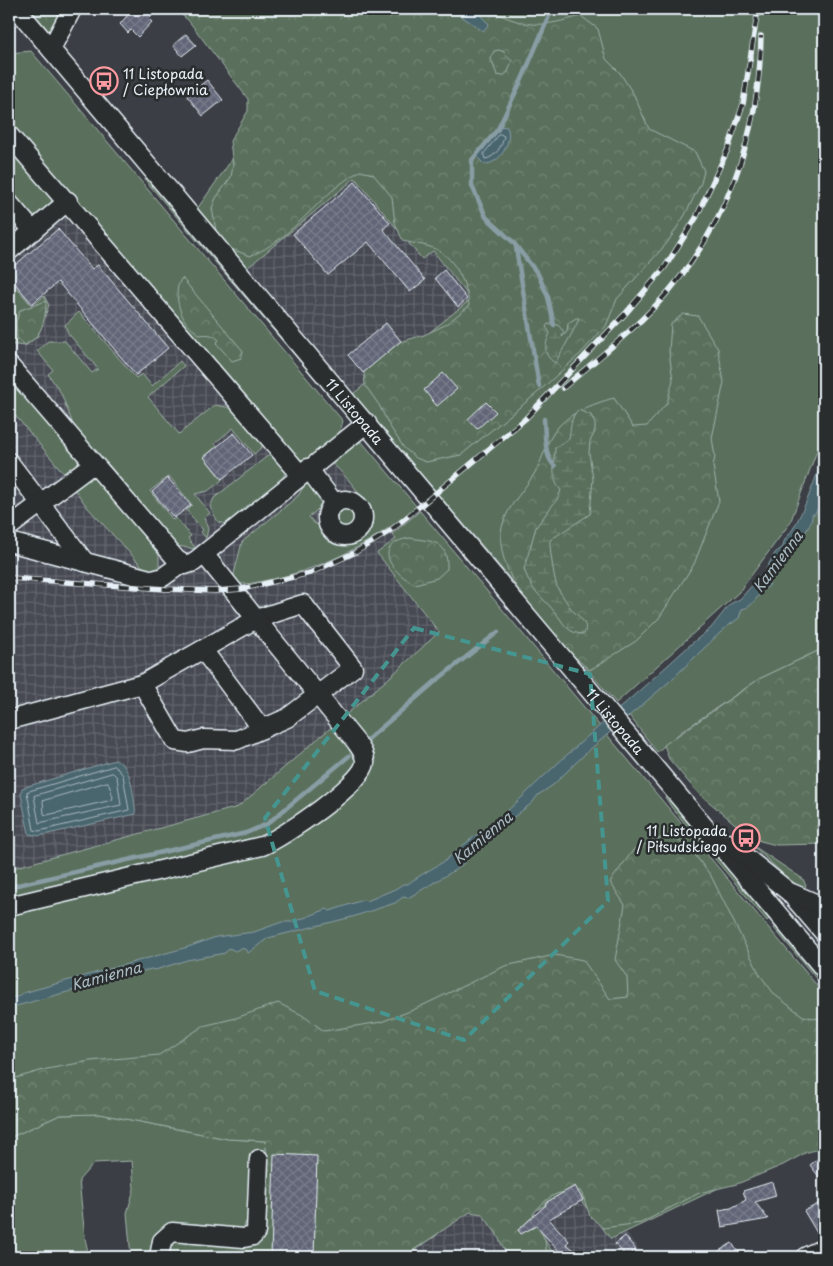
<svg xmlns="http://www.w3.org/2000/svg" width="833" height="1266" font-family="'Playpen Sans',sans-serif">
<defs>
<pattern id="industrial-grid" width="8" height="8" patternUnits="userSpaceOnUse" patternTransform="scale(1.25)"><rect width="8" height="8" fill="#474a53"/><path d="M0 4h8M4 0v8" fill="none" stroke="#62656c"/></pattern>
<pattern id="forest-crowns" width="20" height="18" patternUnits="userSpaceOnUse" patternTransform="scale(1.25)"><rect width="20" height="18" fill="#5a705c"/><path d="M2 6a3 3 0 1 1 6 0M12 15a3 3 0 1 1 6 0" fill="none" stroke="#728574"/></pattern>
<pattern id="wetland-marsh" width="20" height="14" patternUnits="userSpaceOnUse" patternTransform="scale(1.25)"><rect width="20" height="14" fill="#5a705c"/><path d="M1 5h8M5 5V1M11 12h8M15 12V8" fill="none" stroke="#728574"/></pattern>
<pattern id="building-cross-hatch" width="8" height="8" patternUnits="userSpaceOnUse" patternTransform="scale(1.25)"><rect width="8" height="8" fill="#626577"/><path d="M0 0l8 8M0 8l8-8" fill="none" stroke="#787c8b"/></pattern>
</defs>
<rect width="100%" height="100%" fill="#3b3e44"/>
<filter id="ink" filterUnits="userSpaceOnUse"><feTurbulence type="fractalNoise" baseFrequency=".02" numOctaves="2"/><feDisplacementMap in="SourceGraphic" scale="10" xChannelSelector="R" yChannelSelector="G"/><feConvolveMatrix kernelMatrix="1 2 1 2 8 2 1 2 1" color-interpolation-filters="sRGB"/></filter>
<g filter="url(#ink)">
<g fill="url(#industrial-grid)">
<polygon points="9,77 386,523 385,525 396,539 377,553 439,632 345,719 238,807 9,869"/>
<polygon points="355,178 422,259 433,251 472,299 353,394 246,269"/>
<polygon points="572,1189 611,1239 626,1232 645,1257 555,1257 530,1214"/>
<polygon points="476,1203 513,1257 404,1257 436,1236 447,1218"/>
</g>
<g fill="#5a705c" stroke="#a1b0aa">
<polygon points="231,9 824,9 824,232 821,273 824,283 824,432 790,523 739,592 616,703 353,394 471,299 433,251 422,259 355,178 246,269 192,216 288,80"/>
<polygon points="31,51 343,421 339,435 307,460 293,459 285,451 9,126 9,53"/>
<path d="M 9,143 L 53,198 C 50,208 41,215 31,216 L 9,196 Z"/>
<polygon points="146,178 157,187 341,403 344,413 145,180"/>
<polygon points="9,278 32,306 44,296 49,305 38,336 25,346 9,344"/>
<polygon points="79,312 136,378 142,374 152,386 180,361 184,366 148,397 179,434 215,405 238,409 264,441 262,447 254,454 233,428 215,443 217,446 204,457 222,480 208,491 195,494 210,513 204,518 208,529 206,538 201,532 203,530 186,510 192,505 169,476 150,491 173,520 176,518 191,536 188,538 196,549 177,546 109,465 94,456 77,435 61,393 48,374 53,370 37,351 48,341 65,341 92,373 98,369 68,333 65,325"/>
<polygon points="9,375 78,457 79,467 66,476 9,408"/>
<path d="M 362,442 L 417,507 C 373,542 327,567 273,579 C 260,581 247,586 235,583 L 234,574 L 242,542 L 298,496 L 307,481 L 325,503 L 309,517 L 315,524 L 321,523 L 325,531 L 339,541 C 348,542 357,540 363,532 C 380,507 345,476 329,460 L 356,443 Z"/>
<polygon points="270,454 274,454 286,471 283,477 233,522 226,524 218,522 210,507 214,498"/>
<polygon points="91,475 159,553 159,569 151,576 87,507 73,487"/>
<polygon points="824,481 824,648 759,679 681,732 657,752 628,714 787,554"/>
<circle cx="345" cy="520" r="11"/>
<polygon points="420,511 824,994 824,1138 611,1239 572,1189 530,1214 555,1257 513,1257 476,1203 447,1218 436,1236 404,1257 324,1257 331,1132 60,1108 9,1122 9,869 238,807 390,677 439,632 377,553 396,539 392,534"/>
<polygon points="667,795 770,918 767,921 672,808 665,797"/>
<polygon points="752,845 803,879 806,886 801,891"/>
<polygon points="777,925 824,982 824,988 774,928"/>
<polygon points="100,1114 228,1139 265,1141 269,1170 243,1229 158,1257 131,1257 127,1213 134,1189 132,1161 94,1163 79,1180 85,1238 89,1257 9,1257 9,1138 60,1115"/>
</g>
<g fill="url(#forest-crowns)" stroke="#a1b0aa">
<polygon points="30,9 70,9 54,37"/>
<path d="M 174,9 L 495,9 L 496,13 C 531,29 544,26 581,16 L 598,29 L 606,59 L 620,73 L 634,95 L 649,129 L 695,152 L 704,171 L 701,183 L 685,215 L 667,243 L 617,299 L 606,326 L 580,354 L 536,394 L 461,455 L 426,462 L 416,458 L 404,448 L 389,425 L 379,405 L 365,385 L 364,372 L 392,344 L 424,335 L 445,325 L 469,306 C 468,287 457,263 441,252 C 431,245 415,244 403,241 L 395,223 L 392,197 L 373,174 L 360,171 C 319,193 294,239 250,256 L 224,246 L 217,236 L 212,208 L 216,198 L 231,177 L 233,166 L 230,141 L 248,111 L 248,99 L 188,20 Z"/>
<path d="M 182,278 L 243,351 L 241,358 L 232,361 L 216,343 L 219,340 C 212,334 209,334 200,335 C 195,331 188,326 185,321 C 178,308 173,289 182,278 Z"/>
<path d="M 46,301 C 46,319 42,337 25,345 L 17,338 L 16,322 L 20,310 Z"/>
<path d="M 683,314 L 698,316 L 718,349 L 724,382 L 712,438 L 715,457 L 713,466 L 719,501 L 694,564 L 659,618 L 636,641 L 590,670 C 556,643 491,575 502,527 C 507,505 527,488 537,469 C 543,457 546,444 553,434 C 565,414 592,404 614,398 L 633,427 L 647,426 L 667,403 L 673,380 L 669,352 L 671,324 Z"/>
<path d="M 410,538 C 434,542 448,540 447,569 L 437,578 L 415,584 C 391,573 371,544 410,538 Z"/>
<polygon points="824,648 824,844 776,845 753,839 696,791 669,759 664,745 759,679"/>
<path d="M 668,835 L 689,847 L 711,876 L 760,975 L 775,995 L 803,1016 L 824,1020 L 824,1147 L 805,1153 L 783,1165 L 737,1184 L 699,1193 L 641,1223 L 603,1228 L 590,1216 L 581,1191 C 556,1191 549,1195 533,1214 L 545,1240 L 547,1257 L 508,1257 L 496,1233 L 482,1214 L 470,1212 L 403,1257 L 158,1257 L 163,1241 L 243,1229 L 269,1170 L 265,1141 L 228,1139 L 100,1114 L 60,1115 L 9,1138 L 9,1080 L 47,1069 L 90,1061 L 159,1055 L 203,1026 L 236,1018 L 278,1003 L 302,1015 L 324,1031 L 381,1022 L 413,1010 L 505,966 L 555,955 L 583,960 L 610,999 L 628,997 L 627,977 L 615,960 L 625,905 L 610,882 L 634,849 Z"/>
</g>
<g fill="url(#wetland-marsh)" stroke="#a1b0aa">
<polygon points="499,50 504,52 512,61 508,72 503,76 497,75 491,59 494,51"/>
<path d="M 576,318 L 579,318 C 579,322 558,358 555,363 C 542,354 545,345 550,333 L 546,327 L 548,324 L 558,325 L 564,332 L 562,337 L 567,332 L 568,323 Z"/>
<path d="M 578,410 L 591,415 L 595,424 L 595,432 L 590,441 L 589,453 L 593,479 L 590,514 L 550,540 C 549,546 555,585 558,589 C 563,596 568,605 573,611 C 577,615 582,618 584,623 C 586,626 586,630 584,634 C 567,634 564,623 554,611 C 539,593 533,594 524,569 L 536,527 L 558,498 L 561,490 C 550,479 555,463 555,448 L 569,439 C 571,429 570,417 578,410 Z"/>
</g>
<g fill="#4a656e" stroke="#899da5">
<polygon points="451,9 474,9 489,24 483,31"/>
<path d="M 499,126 L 507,127 C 513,141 500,165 484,164 L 476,156 Z"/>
<path d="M 824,455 L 824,495 L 815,514 L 812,514 C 814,523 799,542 792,549 L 793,553 L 775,576 L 770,579 L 769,586 C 759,590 754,608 742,609 L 739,618 L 724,629 L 670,681 L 587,752 L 553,785 L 538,795 L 532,803 L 493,833 L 492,838 L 474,851 L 460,867 L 408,898 L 403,897 L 395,903 L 352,917 L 268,938 L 248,953 L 247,950 L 241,948 L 235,951 L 229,948 L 225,953 L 187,960 L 155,970 L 151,969 L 9,1008 L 9,997 L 17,997 L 23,993 L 188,947 L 216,937 L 254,932 L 282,922 L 294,922 L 327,909 L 330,911 L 363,900 L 367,901 L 395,889 L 403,884 L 408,884 C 412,880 443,862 445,861 C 468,839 497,822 520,799 C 574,746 635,696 691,644 L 711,628 L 730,604 L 740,599 L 765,571 L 775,553 L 783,547 C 783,538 790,535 794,527 C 807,504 815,479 824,455 Z"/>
<path d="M 115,760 C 133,765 133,798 136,814 L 39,836 L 29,834 L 21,795 L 22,788 Z"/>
</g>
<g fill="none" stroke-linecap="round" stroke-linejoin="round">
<g stroke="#a9b9c1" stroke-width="1">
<path d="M 500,134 L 504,136 C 503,145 495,158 485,159 L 484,154 Z"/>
<polygon points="115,766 123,775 129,810 39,831 34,830 27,792"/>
<polygon points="113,773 117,777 121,805 39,823 34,796"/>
<polygon points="108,782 113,797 112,800 47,815 44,814 43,801"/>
</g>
<g stroke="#899da5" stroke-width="4.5">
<polyline points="552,9 523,77 498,129 472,160 472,186 486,217 513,242 538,274 548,297 554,325"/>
<polyline points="516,248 539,386"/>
<path d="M 544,419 C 545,432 544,458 555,466"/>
<polyline points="367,740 437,680 498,632"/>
<polyline points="9,887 246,833 267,824 349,756"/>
</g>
</g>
<g fill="url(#building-cross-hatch)" stroke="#e8f1f8">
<polygon points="133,9 159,9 149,19 152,22 138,37 131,30 128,33 120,24"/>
<polygon points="186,34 196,45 182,56 173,45"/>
<polygon points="207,80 223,100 203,116 187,96"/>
<polygon points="355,182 390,223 383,229 425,280 410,292 368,242 328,275 293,234"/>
<polygon points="58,229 92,269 98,265 168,348 136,375 58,282 32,304 9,276 9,270"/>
<polygon points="444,270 467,299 458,307 435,278"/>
<polygon points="386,323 401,341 363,373 348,355"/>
<polygon points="443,373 457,389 437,406 424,390"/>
<polygon points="486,402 496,412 477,429 468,419"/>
<polygon points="234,433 252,455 222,479 204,457"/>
<polygon points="168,478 191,505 174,518 152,492"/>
<polygon points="274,1154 317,1156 314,1257 271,1257"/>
<polygon points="824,1154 824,1183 810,1165"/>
<polygon points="772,1182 776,1196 755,1202 768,1219 722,1227 719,1210 731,1208 746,1200 743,1191"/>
<polygon points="575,1186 583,1200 549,1219 569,1241 566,1244 584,1257 564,1257 536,1226 521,1234 518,1230 546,1205 545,1203"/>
<polygon points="824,1201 824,1237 820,1238 804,1211"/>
<polygon points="625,1236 636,1250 627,1257 615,1244"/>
<polygon points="732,1243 741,1257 709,1257"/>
</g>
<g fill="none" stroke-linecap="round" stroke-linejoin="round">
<g stroke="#e8f1f8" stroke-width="21">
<g id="minor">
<path id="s1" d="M 17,9 L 824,969"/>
<polyline points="51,49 72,9"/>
<polyline points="9,135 300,474"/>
<polyline points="9,203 33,231"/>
<polyline points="9,251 68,201"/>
<polyline points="9,365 177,560 185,565 194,562 367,423"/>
<polyline points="9,462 85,562"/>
<polyline points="308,468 335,504"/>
<circle cx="345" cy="518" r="18"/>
<polyline points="9,527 93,464"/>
<polyline points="9,542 153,580 163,577 181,564"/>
<polyline points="203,650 262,729"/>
<polyline points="142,684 175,741 188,743 203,739 237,740 287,718 353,668 303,604 256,619 204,554"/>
<path d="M 9,720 L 142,684 L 256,619 L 356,742 C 360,748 366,755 365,763 C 362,785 283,837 262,846 L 9,906"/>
<polyline points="728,843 789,892 824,933"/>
<polyline points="792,893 824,907"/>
<polyline points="159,1257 162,1241 172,1232 244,1238 253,1236 256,1232 259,1159"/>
<polyline points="805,1257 824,1248"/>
</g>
</g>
<use href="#minor" stroke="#2a2d2e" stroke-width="18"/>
<g stroke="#e8f1f8" stroke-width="5.5">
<g id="rail">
<path d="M 563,388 C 596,360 630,333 659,302 C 726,230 760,134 761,36"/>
<polyline points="9,578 165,589 216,591 242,589 310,573 356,552 390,531 525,419 626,313 665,267 696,218 728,149 743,104 758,9"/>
</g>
</g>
<use href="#rail" stroke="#2a2d2e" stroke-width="4" stroke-dasharray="11" stroke-linecap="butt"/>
</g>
</g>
<path fill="none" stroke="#459590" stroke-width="4" stroke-dasharray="10 6" stroke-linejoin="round" d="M 414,628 L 590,674 L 608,901 L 464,1040 L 315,991 L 265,818 Z"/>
<defs>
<g id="bus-ring" transform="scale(1.4375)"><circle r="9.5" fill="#2a2d2e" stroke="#ff9aa2" stroke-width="1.5"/><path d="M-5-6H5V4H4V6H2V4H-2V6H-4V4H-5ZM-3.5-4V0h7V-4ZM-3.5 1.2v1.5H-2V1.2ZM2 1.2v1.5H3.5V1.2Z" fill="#ff9aa2"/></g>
</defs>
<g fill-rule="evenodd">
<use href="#bus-ring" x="104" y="81"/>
<use href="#bus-ring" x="746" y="838"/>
</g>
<g text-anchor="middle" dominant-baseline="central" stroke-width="5" stroke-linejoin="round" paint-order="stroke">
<g font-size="14" fill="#e8f1f8" stroke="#2a2d2e" text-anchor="start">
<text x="123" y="73">11 Listopada<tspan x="123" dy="16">/ Ciepłownia</tspan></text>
<text x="727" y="830" text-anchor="end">11 Listopada<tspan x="727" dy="16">/ Piłsudskiego</tspan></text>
</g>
<g font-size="14" fill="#e8f1f8" stroke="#2a2d2e">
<text stroke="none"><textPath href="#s1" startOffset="525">11 Listopada</textPath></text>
<text stroke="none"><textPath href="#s1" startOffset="930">11 Listopada</textPath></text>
</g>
<g font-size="15" font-style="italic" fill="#a9b9c1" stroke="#2a2d2e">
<text transform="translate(777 561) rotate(-53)">Kamienna</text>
<text transform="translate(482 837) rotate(-40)">Kamienna</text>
<text transform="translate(106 975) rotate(-15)">Kamienna</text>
</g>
</g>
<rect width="833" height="1266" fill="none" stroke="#2a2d2e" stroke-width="30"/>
<rect x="15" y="15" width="803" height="1236" fill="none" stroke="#e8f1f8" stroke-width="2" filter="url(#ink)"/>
</svg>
